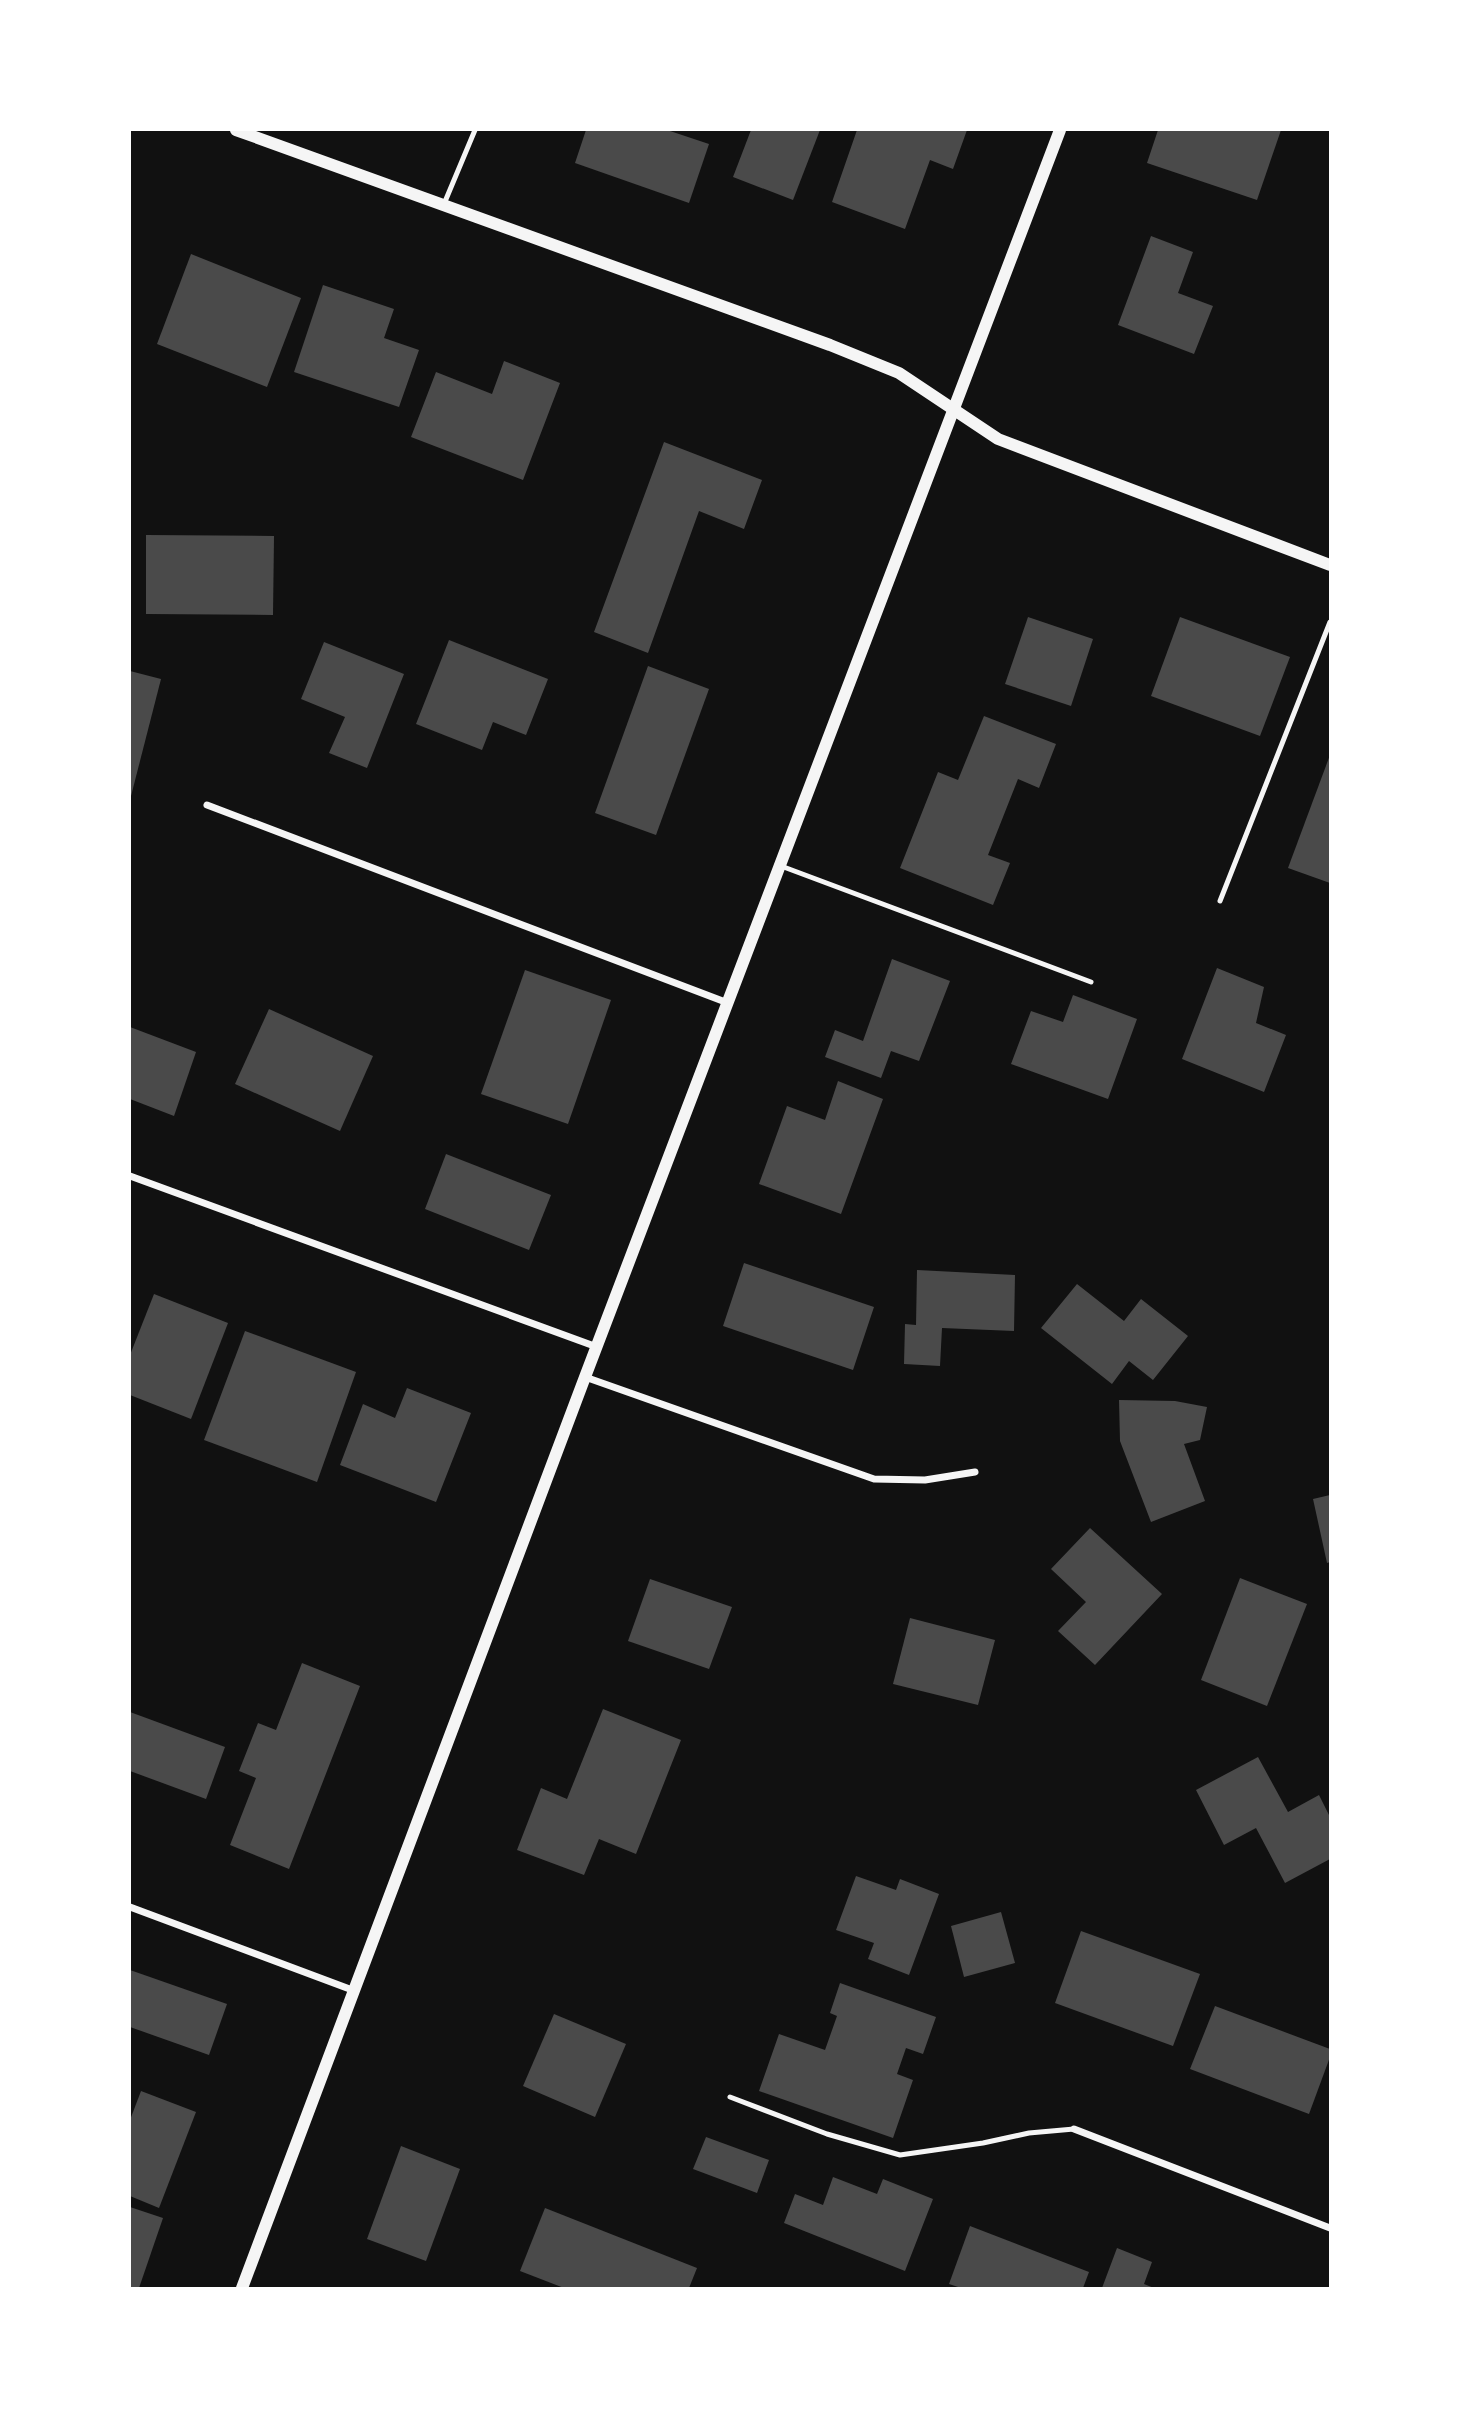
<svg xmlns="http://www.w3.org/2000/svg" width="1460" height="2418" font-family="Mulish,sans-serif">
<rect width="100%" height="100%" fill="#111"/>
<g fill="#4a4a4a">
<polygon points="586,130 667,130 709,144 689,203 575,163"/>
<polygon points="751,130 820,130 793,200 733,177"/>
<polygon points="857,130 967,130 953,169 930,160 905,229 832,202"/>
<polygon points="1158,130 1281,130 1257,200 1147,163"/>
<polygon points="1151,236 1193,252 1178,293 1213,306 1194,354 1118,325"/>
<polygon points="191,254 301,298 267,387 157,344"/>
<polygon points="323,285 394,309 384,338 419,350 399,407 294,372"/>
<polygon points="504,361 560,383 523,480 411,437 436,372 492,394"/>
<polygon points="664,442 762,480 744,529 699,511 648,653 594,632"/>
<polygon points="146,535 274,536 273,615 146,614"/>
<polygon points="1028,617 1093,639 1071,706 1005,684"/>
<polygon points="1180,617 1290,657 1260,736 1151,696"/>
<polygon points="449,640 548,679 526,735 493,722 482,750 416,724"/>
<polygon points="324,642 404,674 367,768 329,753 345,717 301,699"/>
<polygon points="648,666 709,689 656,835 595,813"/>
<polygon points="130,671 161,679 130,800"/>
<polygon points="984,716 1056,744 1039,788 1018,779 988,855 1010,863 993,905 900,868 938,772 958,780"/>
<polygon points="1330,755 1330,883 1288,868"/>
<polygon points="892,959 950,981 919,1061 891,1051 881,1078 825,1057 835,1030 863,1041"/>
<polygon points="1217,968 1264,987 1256,1023 1286,1035 1264,1092 1182,1059"/>
<polygon points="525,970 611,1000 568,1124 481,1094"/>
<polygon points="1073,995 1137,1019 1108,1099 1011,1064 1031,1011 1063,1022"/>
<polygon points="269,1009 373,1056 340,1131 235,1084"/>
<polygon points="130,1027 196,1052 174,1116 130,1099"/>
<polygon points="838,1081 883,1099 841,1214 759,1184 787,1106 825,1120"/>
<polygon points="446,1154 551,1195 529,1250 425,1209"/>
<polygon points="744,1263 874,1307 853,1370 723,1326"/>
<polygon points="917,1270 1015,1275 1014,1331 942,1328 940,1366 904,1364 905,1324 916,1325"/>
<polygon points="1077,1284 1124,1321 1141,1299 1188,1336 1153,1380 1129,1361 1112,1384 1041,1328"/>
<polygon points="154,1294 228,1323 191,1419 130,1395 130,1355"/>
<polygon points="245,1331 356,1372 317,1482 204,1440"/>
<polygon points="407,1388 471,1413 436,1502 340,1465 363,1404 395,1418"/>
<polygon points="1119,1400 1175,1401 1207,1407 1200,1440 1184,1444 1205,1501 1151,1522 1120,1441"/>
<polygon points="1330,1495 1330,1562 1327,1563 1313,1499"/>
<polygon points="1090,1528 1162,1594 1095,1665 1058,1631 1086,1602 1051,1569"/>
<polygon points="1240,1578 1307,1604 1267,1706 1201,1680"/>
<polygon points="650,1579 732,1607 709,1669 628,1641"/>
<polygon points="910,1618 995,1640 978,1705 893,1684"/>
<polygon points="302,1663 360,1686 289,1869 230,1845 256,1778 239,1771 258,1723 276,1730"/>
<polygon points="603,1709 681,1740 636,1854 599,1839 584,1875 517,1850 541,1788 567,1799"/>
<polygon points="130,1712 225,1747 206,1799 130,1771"/>
<polygon points="1258,1757 1288,1812 1319,1795 1330,1817 1330,1859 1285,1883 1256,1828 1224,1845 1196,1790"/>
<polygon points="856,1876 896,1890 900,1879 939,1894 909,1975 868,1959 874,1943 836,1930"/>
<polygon points="1001,1912 1015,1963 964,1977 951,1926"/>
<polygon points="1081,1931 1200,1974 1173,2046 1055,2003"/>
<polygon points="130,1970 227,2004 209,2055 130,2027"/>
<polygon points="840,1983 936,2017 923,2054 906,2048 897,2074 913,2080 893,2138 759,2091 779,2034 825,2050 837,2016 830,2013"/>
<polygon points="1215,2006 1330,2049 1330,2057 1309,2114 1190,2069"/>
<polygon points="554,2014 626,2044 595,2117 523,2086"/>
<polygon points="141,2091 196,2112 159,2208 130,2196 130,2120"/>
<polygon points="706,2137 769,2160 757,2193 693,2169"/>
<polygon points="401,2146 460,2169 426,2261 367,2239"/>
<polygon points="833,2177 877,2194 883,2179 933,2199 905,2271 784,2223 795,2194 823,2205"/>
<polygon points="130,2207 163,2218 139,2288 130,2288"/>
<polygon points="545,2208 697,2268 689,2288 564,2288 520,2271"/>
<polygon points="970,2226 1089,2272 1083,2288 961,2288 949,2284"/>
<polygon points="1117,2248 1152,2262 1144,2284 1154,2288 1102,2288"/>
</g>
<g fill="none" stroke-linecap="round" stroke-linejoin="round">
<g stroke="#f5f5f5" stroke-width="5">
<polyline points="444,204 475,130"/>
<polyline points="781,866 1091,982"/>
<polyline points="1220,901 1330,622"/>
<polyline points="730,2097 827,2134 900,2155 983,2143 1029,2133 1074,2129"/>
</g>
<g stroke="#f5f5f5" stroke-width="7">
<polyline points="207,805 728,1003"/>
<polyline points="130,1176 597,1347"/>
<polyline points="585,1377 874,1479 925,1480 975,1472"/>
<polyline points="130,1907 355,1991"/>
<polyline points="1074,2129 1330,2228"/>
</g>
<g stroke="#f5f5f5" stroke-width="12">
<polyline points="236,130 830,345 899,373 998,439 1330,565"/>
<polyline points="242,2288 585,1377 1060,130"/>
</g>
</g>
<rect width="1460" height="2418" fill="none" stroke="#ffffff" stroke-width="262"/>
</svg>
